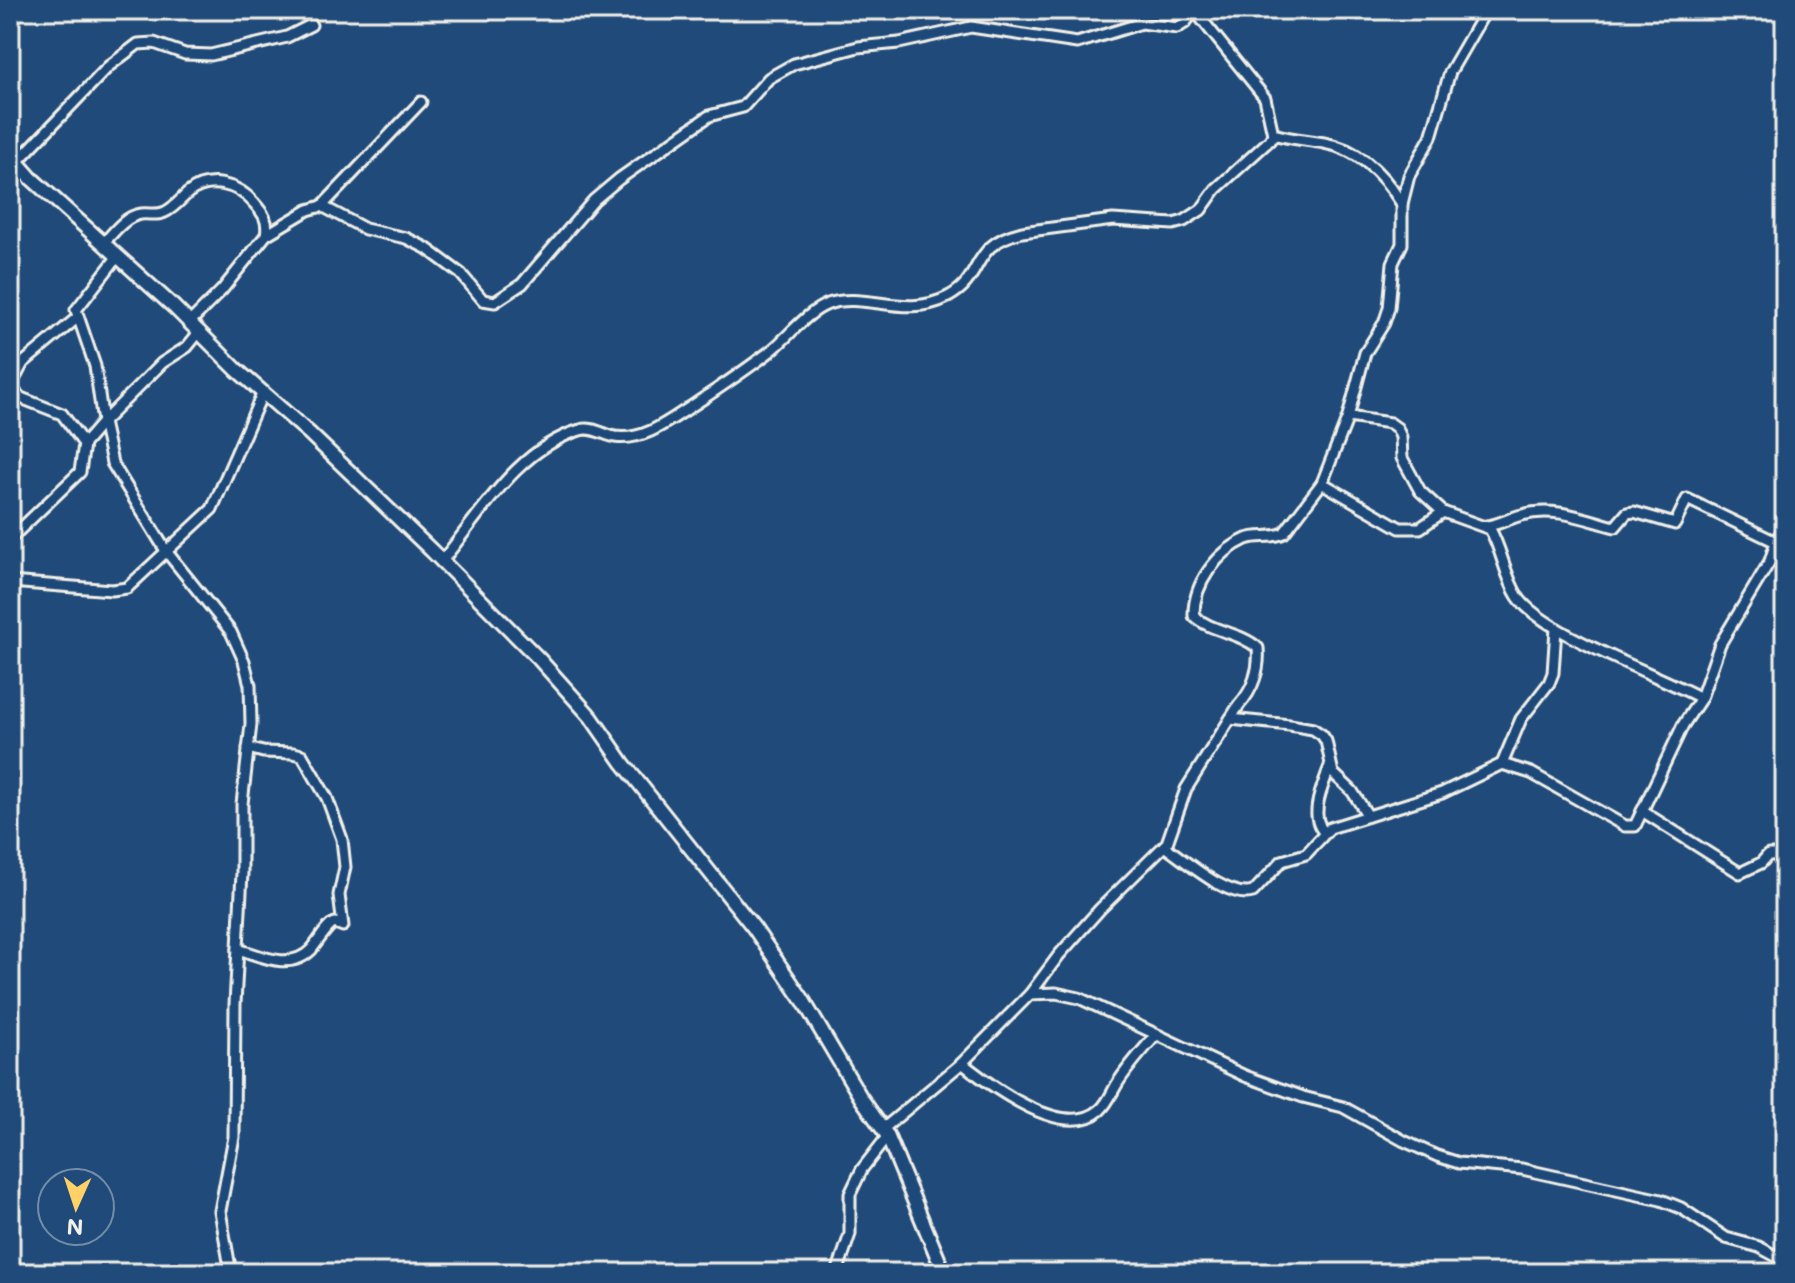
<svg xmlns="http://www.w3.org/2000/svg" width="1795" height="1283" font-family="Mali,sans-serif">
<rect width="100%" height="100%" fill="#1f4a7a"/>
<filter id="ink" filterUnits="userSpaceOnUse"><feTurbulence type="fractalNoise" baseFrequency=".0125" numOctaves="2"/><feDisplacementMap in="SourceGraphic" scale="16" xChannelSelector="R" yChannelSelector="G"/><feConvolveMatrix kernelMatrix="1 2 1 2 8 2 1 2 1" color-interpolation-filters="sRGB"/></filter>
<g filter="url(#ink)">
<g fill="none" stroke-linecap="round" stroke-linejoin="round">
<g stroke="#f4f1e8" stroke-width="15">
<g id="street">
<path d="M 1273,134 C 1290,139 1307,140 1324,143 C 1360,149 1384,175 1402,204"/>
<polyline points="17,162 109,66 138,44 154,43 185,54 211,55 287,37 311,25"/>
<polyline points="322,206 421,102"/>
<path d="M 103,244 C 113,233 125,216 141,214 C 149,213 157,216 165,212 C 174,208 181,199 188,193 C 209,176 238,184 254,203 C 263,213 269,221 266,235"/>
<polyline points="118,256 76,310 95,366 103,422 112,463 166,551 231,632 244,661 250,685 251,724 242,804 242,873 235,1004 234,1137 220,1211 231,1273"/>
<polyline points="190,322 222,290 266,235 308,210 322,206 365,229 406,238 426,248 461,274 483,300 495,302 522,284 594,200 619,179 709,116 743,107 769,78 794,64 858,47 899,43 971,27 1077,43 1142,23 1177,28 1185,23 1195,10"/>
<polyline points="10,387 23,363 77,318"/>
<polyline points="10,388 21,398 62,414 84,444"/>
<path d="M 1348,417 L 1390,423 L 1397,428 L 1401,437 L 1402,458 L 1420,491 L 1443,512 L 1490,529 C 1502,550 1505,577 1518,597 C 1542,633 1659,675 1701,698"/>
<polyline points="1322,483 1400,528 1420,528 1443,512"/>
<path d="M 1486,526 C 1499,525 1509,518 1522,515 C 1554,506 1585,519 1615,527 L 1627,513 L 1634,512 L 1675,524 L 1687,499 L 1776,542"/>
<polyline points="10,539 80,472 84,444 103,422 162,363 187,347 200,331"/>
<path d="M 441,562 C 480,515 517,449 580,430 C 592,426 604,435 615,437 C 644,441 669,421 692,406 C 719,388 746,370 772,350 C 789,336 807,312 828,304 C 863,291 906,319 948,297 C 986,277 968,245 1022,232 L 1113,220 L 1173,224 L 1184,221 L 1201,210 L 1216,189 L 1270,140 L 1273,134 L 1265,98 L 1195,11"/>
<polyline points="10,582 112,590 127,588 212,509 263,392"/>
<polyline points="1230,719 1290,725 1313,729 1322,735 1326,741 1333,773 1352,791 1368,816"/>
<polyline points="1502,764 1521,719 1549,683 1553,673 1556,628"/>
<polyline points="1642,811 1740,873 1761,863 1768,855 1778,855 1785,860"/>
<path d="M 1324,832 C 1308,815 1323,786 1330,766"/>
<path d="M 1164,846 C 1185,860 1229,900 1253,892 L 1282,861 L 1306,854 L 1330,828 L 1442,793 L 1502,764 L 1531,773 L 1625,826 L 1635,826 L 1683,725 L 1701,698 L 1720,644 L 1770,561 L 1776,542 L 1785,525"/>
<path d="M 238,949 C 261,956 290,971 311,950 C 318,942 323,932 331,925 L 335,923 L 343,926 L 339,895 L 345,867 L 342,839 L 327,798 L 302,755 L 293,753 L 263,752 L 248,748"/>
<polyline points="1030,994 1056,993 1079,998 1245,1076 1303,1097 1343,1107 1404,1141 1437,1156 1459,1163 1522,1169 1661,1200 1681,1208 1726,1238 1759,1247 1785,1261"/>
<path d="M 962,1063 C 991,1086 1064,1141 1100,1110 C 1108,1103 1112,1092 1117,1084 C 1128,1066 1143,1050 1156,1035"/>
<path d="M 883,1129 L 962,1063 L 1030,994 L 1059,955 L 1100,909 L 1167,843 L 1186,789 L 1239,705 C 1253,690 1260,669 1258,648 C 1240,632 1211,632 1194,616 C 1193,584 1217,552 1246,539 C 1258,534 1272,539 1284,533 L 1322,483 L 1348,417 L 1365,353 L 1384,323 L 1389,308 L 1393,263 L 1402,244 L 1402,204 L 1409,176 L 1431,137 L 1450,72 L 1486,10"/>
<polyline points="837,1273 850,1234 850,1194 862,1169 887,1137"/>
</g>
</g>
<g stroke="#f4f1e8" stroke-width="18">
<polyline id="secondary" points="10,154 31,178 174,307 237,370 309,433 432,551 539,659 591,717 623,763 754,928 803,1000 861,1098 887,1135 944,1273"/>
</g>
<use href="#street" stroke="#1f4a7a" stroke-width="9"/>
<use href="#secondary" stroke="#1f4a7a" stroke-width="12"/>
</g>
</g>
<rect width="1795" height="1283" fill="none" stroke="#1f4a7a" stroke-width="40"/>
<rect x="20" y="20" width="1755" height="1243" fill="none" stroke="#f4f1e8" stroke-width="3" filter="url(#ink)"/>
<g transform="translate(76 1207) rotate(183)"><circle r="38" fill="#1f4a7a" stroke="#748da6" stroke-width="2"/>
<path d="M0-6L14 30L0 20L-14 30Z" fill="#ffd166"/>
<text y="-12" font-size="22" font-weight="bold" text-anchor="middle" fill="#f4f1e8">N</text>
</g>
</svg>
